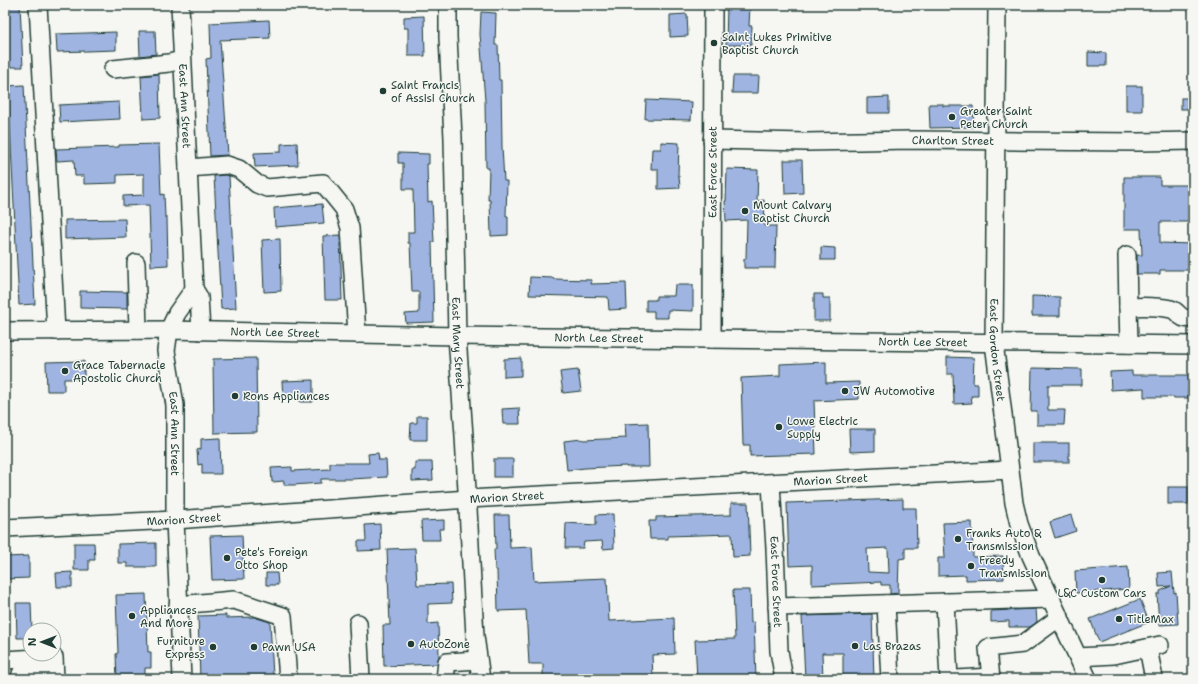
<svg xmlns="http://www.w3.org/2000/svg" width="1198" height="684" font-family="'Shantell Sans',sans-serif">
<rect width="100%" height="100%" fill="#f6f6f2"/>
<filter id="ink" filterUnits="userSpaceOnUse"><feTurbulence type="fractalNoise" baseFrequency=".025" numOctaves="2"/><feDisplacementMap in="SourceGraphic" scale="8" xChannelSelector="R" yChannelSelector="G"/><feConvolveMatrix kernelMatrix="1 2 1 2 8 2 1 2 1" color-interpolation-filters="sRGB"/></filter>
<g filter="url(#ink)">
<g fill="#a0b4e2" stroke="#1f3d34" fill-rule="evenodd">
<polygon points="5,5 20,5 23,67 7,67"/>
<polygon points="727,5 750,5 749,26 752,26 751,45 726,45"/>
<polygon points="481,12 496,13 495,45 498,45 499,80 501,80 502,147 504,181 507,181 506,216 508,216 508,235 491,236 490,200 488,200 489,168 486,168 485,101 480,34"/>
<polygon points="687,14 688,36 670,37 670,15"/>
<polygon points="424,16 425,56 408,56 408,28 404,28 404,17"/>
<polygon points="269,20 270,38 220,40 228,155 210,156 206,59 211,58 210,23"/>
<polygon points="139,31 155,31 156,54 140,56"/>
<polygon points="116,32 116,50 57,52 56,34"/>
<polygon points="1088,52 1106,53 1106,66 1088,66"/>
<polygon points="159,74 160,118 143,119 141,76"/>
<polygon points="733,76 759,76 758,93 732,93"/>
<polygon points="24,85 35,304 19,305 8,86"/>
<rect x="1126" y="86" width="16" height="25"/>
<polygon points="889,97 889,113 867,113 867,98"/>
<rect x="1181" y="98" width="12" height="11"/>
<polygon points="646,100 692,102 691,120 645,119"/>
<polygon points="119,102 120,119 60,122 59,105"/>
<polygon points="929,104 943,104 943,106 973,106 974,127 930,128"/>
<polygon points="661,142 679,143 678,176 679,176 680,188 658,189 658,169 651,169 652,149 661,149"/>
<polygon points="297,143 298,165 255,167 254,153 281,152 281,144"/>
<polygon points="159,144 161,195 164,194 165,217 167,217 168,265 151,266 149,205 123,206 123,196 144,195 144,174 117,175 117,183 84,184 84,176 75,176 74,160 57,161 56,149 119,147 119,145"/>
<polygon points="398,153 429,154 429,164 427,164 428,202 432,201 434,242 432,242 434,322 406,323 405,314 419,313 419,292 412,292 410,243 408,243 408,232 414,232 413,189 403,189 403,163 398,163"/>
<polygon points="784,160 802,160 803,193 785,194"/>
<polygon points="727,169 758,170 757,201 764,200 765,226 776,226 775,268 744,268 744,259 746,259 747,220 726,221 725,201 726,201"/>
<polygon points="226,175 229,176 236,308 221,309 214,176"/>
<polygon points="1124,177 1160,177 1160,185 1193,185 1193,222 1160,222 1160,243 1193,244 1193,270 1160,270 1160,274 1137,274 1137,255 1142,255 1141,229 1124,229"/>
<polygon points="322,204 324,223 275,227 274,208"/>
<polygon points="125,219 126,237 65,239 65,220"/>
<polygon points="340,235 342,300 325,300 323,236"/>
<polygon points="280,239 281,291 264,292 262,240"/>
<polygon points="821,247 835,248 835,260 821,260"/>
<polygon points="530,277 553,278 553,279 592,280 591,284 626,283 627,309 609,310 608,297 529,295"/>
<polygon points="675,285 693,285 693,311 668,310 668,318 654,318 654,311 646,311 646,300 656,300 656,296 674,296"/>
<polygon points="80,291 127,292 127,309 80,308"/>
<polygon points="814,294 823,294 823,298 830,298 830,321 814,321"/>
<polygon points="1032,296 1060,297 1060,316 1032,316"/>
<polygon points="947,357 974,358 973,384 978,384 978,396 971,396 972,403 954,404 953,374 947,374"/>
<polygon points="256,358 257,432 214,433 213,359"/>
<polygon points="521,358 521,376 504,377 504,359"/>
<polygon points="84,361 84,379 64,379 64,391 47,391 46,362"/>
<polygon points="826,362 826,383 859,382 859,399 814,401 816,454 750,456 750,445 743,445 741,378 780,376 780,364"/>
<polygon points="1032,368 1082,369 1082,385 1048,385 1048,410 1065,410 1064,425 1037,425 1037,411 1031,411"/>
<polygon points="578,370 581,391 563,393 560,372"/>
<polygon points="1132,371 1132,375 1189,375 1188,398 1174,398 1174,397 1144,397 1144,388 1111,390 1110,372"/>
<polygon points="313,380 313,402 300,402 300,397 283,398 282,381"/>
<polygon points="519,408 520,424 503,424 502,409"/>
<polygon points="417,416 427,416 427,440 410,440 411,423 417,423"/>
<polygon points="648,423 649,467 626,467 626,466 585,468 567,470 564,441 582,439 583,440 626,438 625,424"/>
<polygon points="849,429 875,429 875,451 850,452"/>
<polygon points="220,438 221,474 202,474 202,464 198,465 197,450 201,449 201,439"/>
<rect x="1033" y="443" width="36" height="19"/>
<polygon points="378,453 379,460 386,460 387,477 351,479 321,479 321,483 293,485 284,485 284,481 272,482 271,468 292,467 292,471 330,469 330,463 369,463 368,454"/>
<rect x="494" y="459" width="19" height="18"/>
<polygon points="415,462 432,462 433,480 412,481 412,470 415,470"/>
<rect x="1168" y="487" width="20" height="17"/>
<path d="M 903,499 L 903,508 L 916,508 L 917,548 L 905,548 L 905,558 L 899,559 L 898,593 L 890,594 L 890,585 L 881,585 L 881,582 L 812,585 L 812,565 L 789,566 L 787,503 ZM 888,548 L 889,573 L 868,572 L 867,549 Z"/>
<polygon points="731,503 748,503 750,556 733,557 732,534 668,536 668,539 650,539 649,521 656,521 656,517 731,515"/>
<polygon points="613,514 614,548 603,549 602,541 584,542 583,548 565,548 566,523 596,525 596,515"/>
<polygon points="495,515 509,515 510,548 532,547 534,581 607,578 609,621 674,618 675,654 652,655 653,679 543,679 543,664 529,664 526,610 498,611 497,570 495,570 494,549 496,549"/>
<polygon points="1071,515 1076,531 1055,538 1050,522"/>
<polygon points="444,520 444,529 439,529 440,540 422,540 421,521"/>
<polygon points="972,522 973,557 1003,556 1004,579 966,580 966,575 938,576 938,558 945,558 943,523"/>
<polygon points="380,524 381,550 358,551 358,541 366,541 365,525"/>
<polygon points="242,535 244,579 212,580 210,536"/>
<polygon points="74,543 94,543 95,560 89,560 89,570 74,570"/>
<polygon points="156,543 156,567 127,567 127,563 118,563 118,544"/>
<polygon points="415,548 417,585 451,584 452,603 428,604 428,624 438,623 439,656 437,664 384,666 383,625 390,625 387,549"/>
<polygon points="29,556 29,578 6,579 6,557"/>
<polygon points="1128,567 1129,589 1076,593 1075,571"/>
<polygon points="72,572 72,587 57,587 56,573"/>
<polygon points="1172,572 1174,593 1176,592 1178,624 1159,625 1157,594 1160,594 1160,591 1171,586 1159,587 1158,573"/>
<polygon points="266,573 277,573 278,585 266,585"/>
<polygon points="733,590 750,590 751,623 754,622 756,679 697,679 695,640 735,639"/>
<polygon points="146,594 148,652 151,652 151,668 145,668 145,679 117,679 116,654 118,653 116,595"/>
<polygon points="1140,599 1149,622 1099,642 1090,619"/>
<polygon points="16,603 31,603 32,630 30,630 30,638 17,638"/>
<polygon points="1036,609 1037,622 1030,627 1009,627 1009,621 991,622 991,611"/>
<polygon points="872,614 874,679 843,679 843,653 822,653 823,679 805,679 802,616"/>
<polygon points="226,615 226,618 254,617 270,622 273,676 228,679 200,679 198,616"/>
</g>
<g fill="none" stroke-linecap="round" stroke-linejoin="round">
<g stroke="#1f3d34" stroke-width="20">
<g id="minor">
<polyline points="38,5 56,331"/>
<path id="s1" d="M 180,5 L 194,289 L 177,313 L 169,330 L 166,351 L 175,405 L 175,520 L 182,679"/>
<path id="s2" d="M 448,5 L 448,37 L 453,138 L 457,336 L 464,436 L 475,636 L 481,679"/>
<path id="s3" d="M 997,5 L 994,343 L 1010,470 L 1014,503 L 1019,524 L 1031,556 L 1088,679"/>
<polyline points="113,69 169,63 182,60"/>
<path id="s4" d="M 712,140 L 807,142 L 911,140 L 1139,142 L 1193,141"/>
<polyline points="188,168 227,165 239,169 257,184 267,188 323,183 344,209 350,228 357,334"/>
<polyline points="1127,255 1128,307"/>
<polyline points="136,263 138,330"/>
<polyline points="194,289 199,297 201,331"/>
<path id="s5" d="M 5,331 L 169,330 L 457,336 L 1193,345"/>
<path id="s6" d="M 712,339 L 713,5"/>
<path d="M 1129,344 L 1128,307 C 1142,306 1157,306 1171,309 C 1180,311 1178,321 1193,318"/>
<path id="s7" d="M 771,484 L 775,548 L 779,651 L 784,679"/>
<path id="s8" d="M 5,528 L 175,520 L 468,499 L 1010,470"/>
<polyline points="945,602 949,679"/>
<polyline points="886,604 890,679"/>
<polyline points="178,605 234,600 283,616 288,679"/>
<polyline points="777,607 1052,599"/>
<polyline points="358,623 361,679"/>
<polyline points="1148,648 1154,679"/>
<polyline points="1078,657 1114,655 1160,645"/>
<polyline points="5,660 54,657 55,679"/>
<path d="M 20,679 C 21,666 32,665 43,668"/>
<polyline points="445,679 447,662 478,660"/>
<polyline points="956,679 991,677"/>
<polyline points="991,679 988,648 1023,644 1060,617"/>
</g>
</g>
<use href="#minor" stroke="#f6f6f2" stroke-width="17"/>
</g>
</g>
<g fill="#1f3d34" stroke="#f6f6f2" stroke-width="1.5">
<circle cx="714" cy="43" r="4"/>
<circle cx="383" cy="91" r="4"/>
<circle cx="952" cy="117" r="4"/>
<circle cx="745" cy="211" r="4"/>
<circle cx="65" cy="371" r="4"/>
<circle cx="845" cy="391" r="4"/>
<circle cx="235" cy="396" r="4"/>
<circle cx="779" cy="427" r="4"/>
<circle cx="958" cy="539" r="4"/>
<circle cx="227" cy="558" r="4"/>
<circle cx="971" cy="566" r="4"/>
<circle cx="1102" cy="580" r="4"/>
<circle cx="132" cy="616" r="4"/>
<circle cx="1119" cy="619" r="4"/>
<circle cx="411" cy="644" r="4"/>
<circle cx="855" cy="646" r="4"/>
<circle cx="213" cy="647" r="4"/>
<circle cx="254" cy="647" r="4"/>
</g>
<g text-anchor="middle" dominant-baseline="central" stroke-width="3" stroke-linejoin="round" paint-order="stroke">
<g font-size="11" fill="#1f3d34" stroke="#f6f6f2" text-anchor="start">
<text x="722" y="37">Saint Lukes Primitive<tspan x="722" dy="13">Baptist Church</tspan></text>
<text x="391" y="85">Saint Francis<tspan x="391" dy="13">of Assisi Church</tspan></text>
<text x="960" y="111">Greater Saint<tspan x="960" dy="13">Peter Church</tspan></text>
<text x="753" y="205">Mount Calvary<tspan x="753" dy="13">Baptist Church</tspan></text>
<text x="73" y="365">Grace Tabernacle<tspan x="73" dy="13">Apostolic Church</tspan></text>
<text x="853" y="391">JW Automotive</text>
<text x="243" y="396">Rons Appliances</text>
<text x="787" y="421">Lowe Electric<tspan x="787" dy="13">Supply</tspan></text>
<text x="966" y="533">Franks Auto &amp;<tspan x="966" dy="13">Transmission</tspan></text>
<text x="235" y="552">Pete's Foreign<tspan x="235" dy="13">Otto Shop</tspan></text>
<text x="979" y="560">Freedy<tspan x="979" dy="13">Transmission</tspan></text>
<text x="1102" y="593" text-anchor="middle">L&amp;C Custom Cars</text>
<text x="140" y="610">Appliances<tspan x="140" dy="13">And More</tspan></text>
<text x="1127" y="619">TitleMax</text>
<text x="205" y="641" text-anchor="end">Furniture<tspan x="205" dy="13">Express</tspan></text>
<text x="419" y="644">AutoZone</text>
<text x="863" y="646">Las Brazas</text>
<text x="262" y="647">Pawn USA</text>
</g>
<g font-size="11" fill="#1f3d34" stroke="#f6f6f2">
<text stroke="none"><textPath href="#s1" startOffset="101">East Ann Street</textPath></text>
<text stroke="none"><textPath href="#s4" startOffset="241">Charlton Street</textPath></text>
<text stroke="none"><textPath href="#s6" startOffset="167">East Force Street</textPath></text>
<text stroke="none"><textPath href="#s5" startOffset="270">North Lee Street</textPath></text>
<text stroke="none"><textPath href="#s5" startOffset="594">North Lee Street</textPath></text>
<text stroke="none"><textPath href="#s2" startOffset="338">East Mary Street</textPath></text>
<text stroke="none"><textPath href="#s5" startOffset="918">North Lee Street</textPath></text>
<text stroke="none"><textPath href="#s3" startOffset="345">East Gordon Street</textPath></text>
<text stroke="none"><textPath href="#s1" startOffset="437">East Ann Street</textPath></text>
<text stroke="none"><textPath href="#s8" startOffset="827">Marion Street</textPath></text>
<text stroke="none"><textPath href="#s8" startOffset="503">Marion Street</textPath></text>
<text stroke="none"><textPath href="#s8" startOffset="179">Marion Street</textPath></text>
<text stroke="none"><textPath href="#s7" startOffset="98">East Force Street</textPath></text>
</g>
</g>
<rect width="1198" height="684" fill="none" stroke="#f6f6f2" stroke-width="20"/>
<rect x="10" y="10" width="1178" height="664" fill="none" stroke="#1f3d34" stroke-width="1.5" filter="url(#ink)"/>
<g transform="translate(42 642) rotate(270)"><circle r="19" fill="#f6f6f2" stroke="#a0aca6"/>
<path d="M0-3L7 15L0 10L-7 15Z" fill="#1f3d34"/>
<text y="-6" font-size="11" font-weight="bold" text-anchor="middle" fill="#1f3d34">N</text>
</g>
</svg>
